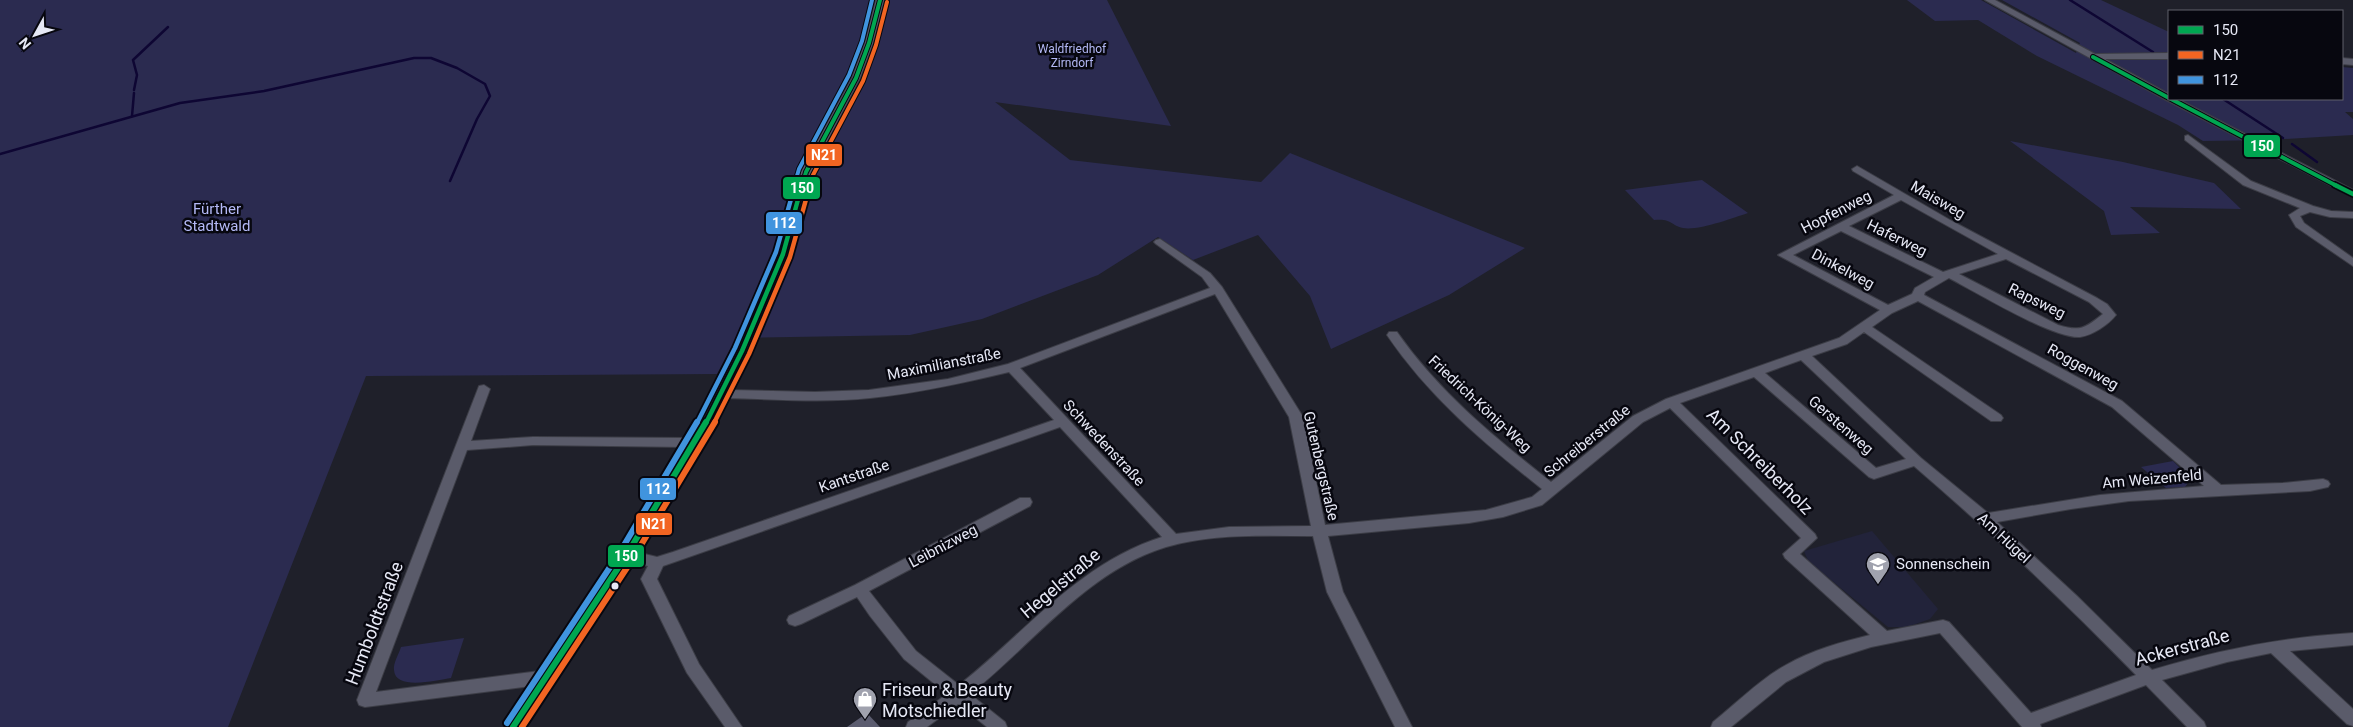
<svg xmlns="http://www.w3.org/2000/svg" width="2353" height="727" font-family="Roboto,sans-serif">
<rect width="100%" height="100%" fill="#1f202a"/>
<polygon fill="#22233a" points="1872,531 1938,609 1930,619 1907,627 1888,627 1808,561 1804,551"/>
<g fill="#2b2b50">
<polygon points="0,0 1107,0 1171,126 995,102 1070,160 1261,182 1290,153 1525,248 1449,295 1331,349 1310,296 1258,235 1193,260 1158,237 1098,275 982,319 910,335 736,338 717,374 366,376 228,727 0,727"/>
<polygon points="1907,0 1981,0 2076,53 2080,43 2002,0 2101,0 2169,32 2169,99 2342,99 2342,67 2353,68 2353,112 2345,112 2353,119 2353,135 2269,140 2203,141 2178,125 2037,56 1978,20 1935,21"/>
<polygon points="2010,141 2123,162 2214,183 2241,209 2130,207 2160,233 2111,235 2104,211"/>
<path d="M 1702,180 L 1748,213 C 1733,218 1698,231 1683,228 C 1670,225 1672,218 1654,220 L 1625,190 Z"/>
<polygon points="2173,461 2191,479 2185,487 2166,488 2141,467"/>
<path d="M 464,638 L 451,678 C 437,680 395,691 394,670 C 393,663 399,654 401,647 Z"/>
</g>
<g fill="none" stroke-linecap="round" stroke-linejoin="round">
<g stroke="#0e0633" stroke-width="2.5">
<polyline points="2070,0 2153,52"/>
<polyline points="134,90 137,75 133,60 168,27"/>
<polyline points="2223,99 2283,138"/>
<polyline points="132,116 134,93"/>
<polyline points="2292,144 2317,162"/>
<polyline points="0,154 180,103 264,91 414,58 431,58 457,68 485,84 490,96 477,119 450,181"/>
</g>
</g>
<polygon fill="#5b5c6f" points="867,713 880,727 847,727"/>
<g fill="none" stroke-linecap="round" stroke-linejoin="round">
<g stroke="#3c3d46" stroke-width="2">
<g id="minor">
<path d="M 876,0 L 884,0 L 873,43 L 860,78 L 811,172 L 789,254 L 748,351 L 729,390 L 815,392 L 869,390 L 948,379 L 1008,364 L 1210,288 L 1202,277 L 1156,244 L 1154,242 L 1156,240 L 1160,239 L 1210,273 L 1222,287 L 1303,417 L 1325,525 L 1486,510 L 1532,497 L 1542,489 C 1484,443 1429,397 1387,335 L 1389,332 L 1397,332 C 1439,392 1494,437 1551,482 L 1633,416 L 1666,399 L 1839,338 L 1880,310 L 1778,255 L 1894,195 L 1853,171 L 1852,169 L 1857,166 L 1950,220 L 2097,298 L 2107,304 L 2116,315 C 2108,325 2093,335 2080,337 C 2053,339 1976,292 1949,278 L 1925,292 L 1924,295 L 2122,401 L 2221,485 L 2283,483 L 2323,479 L 2328,481 L 2330,484 L 2328,487 L 2310,491 L 2129,501 L 2071,509 L 1997,522 L 2077,596 L 2152,670 C 2218,650 2284,637 2353,633 L 2353,645 L 2290,651 L 2353,709 L 2353,726 L 2347,724 L 2271,653 L 2227,662 L 2162,680 L 2204,722 L 2206,727 L 2187,727 L 2146,685 L 2040,724 L 2041,727 L 2022,727 L 1940,633 L 1871,647 L 1824,662 L 1786,682 L 1731,727 L 1711,727 L 1713,722 C 1737,703 1759,680 1786,665 C 1812,650 1842,642 1870,635 L 1785,558 L 1783,554 L 1801,538 L 1670,408 L 1643,422 L 1542,505 L 1503,517 L 1469,523 L 1328,536 L 1343,592 L 1412,727 L 1395,727 L 1327,592 L 1313,536 C 1264,536 1213,533 1166,547 C 1087,571 1033,644 970,694 L 1005,722 L 1007,727 L 987,727 L 958,704 L 927,727 L 906,727 L 908,722 L 947,694 L 904,659 L 870,616 L 857,597 L 801,624 L 795,626 L 789,624 L 787,620 L 789,616 L 855,585 L 1020,498 L 1030,498 L 1032,502 L 1030,506 L 869,591 L 916,651 L 959,685 C 1025,633 1079,563 1162,537 L 1060,427 L 663,566 L 657,579 L 699,664 L 742,727 L 725,727 L 687,673 L 641,579 L 648,566 L 630,562 L 522,727 L 505,727 L 531,686 L 365,707 L 359,705 L 357,700 L 479,386 L 484,385 L 490,389 L 471,441 L 533,437 L 691,438 L 736,351 L 777,254 L 801,172 L 852,78 L 865,43 ZM 1901,200 L 1998,254 L 1943,272 L 1849,226 ZM 1841,231 L 1934,277 L 1915,288 L 1912,294 L 1888,305 L 1793,255 ZM 2006,259 L 2089,302 L 2103,314 C 2085,328 2081,332 2058,325 L 1959,274 ZM 1215,294 L 1289,417 L 1311,526 L 1229,527 L 1176,534 L 1020,368 ZM 1918,301 L 2112,407 L 2204,486 L 2100,495 L 1988,513 L 1921,458 L 1812,356 L 1847,344 L 1864,332 L 1991,421 L 2001,421 L 2003,418 L 2001,415 L 1872,327 L 1892,313 ZM 1801,360 L 1906,459 L 1876,468 L 1765,373 ZM 1009,372 L 1054,420 L 673,552 L 657,557 L 636,552 L 702,443 L 725,398 C 773,399 823,403 870,398 C 918,393 963,383 1009,372 ZM 1754,377 L 1869,477 L 1874,479 L 1914,466 C 1992,533 2065,602 2136,675 L 2031,713 L 1949,622 L 1943,620 L 1887,631 L 1800,554 L 1817,538 L 1815,534 L 1680,403 ZM 533,445 L 686,447 L 621,552 L 540,671 L 376,692 L 467,450 Z"/>
<polygon points="1985,0 1995,0 2095,54 2169,53 2169,59 2105,59 2169,94 2169,99 2178,99 2353,190 2353,197 2166,100"/>
<polygon points="2342,58 2353,59 2353,65 2342,64"/>
<polygon points="2188,135 2251,181 2313,206 2331,211 2353,212 2353,218 2330,217 2310,212 2300,216 2304,223 2353,258 2353,266 2296,227 2289,215 2300,208 2243,185 2185,140 2185,136"/>
</g>
</g>
<use href="#minor" fill="#5a5b6a" fill-rule="evenodd"/>
<g stroke="#07070f" stroke-width="6">
<g id="bus-1-far2">
<polyline points="2093,57 2169,98"/>
<polyline points="2171,99 2337,186"/>
<polyline points="802,186 806,172 856,78 869,43 880,0"/>
</g>
</g>
<g stroke="#07070f" stroke-width="8">
<g id="bus-1-far1">
<polyline points="2335,185 2353,194"/>
<polyline points="706,423 742,351 783,254 802,185"/>
</g>
</g>
<g stroke="#07070f" stroke-width="10">
<polyline id="bus-1" points="513,727 626,556 706,422"/>
</g>
<g stroke="#07070f" stroke-width="6">
<polyline id="bus-2-far2" points="810,186 813,175 863,81 876,45 887,2"/>
</g>
<g stroke="#07070f" stroke-width="8">
<polyline id="bus-2-far1" points="714,423 749,354 790,257 810,185"/>
</g>
<g stroke="#07070f" stroke-width="10">
<polyline id="bus-2" points="522,727 632,560 715,422"/>
</g>
<g stroke="#07070f" stroke-width="6">
<polyline id="bus-3-far2" points="794,186 799,169 849,75 862,41 872,0"/>
</g>
<g stroke="#07070f" stroke-width="8">
<polyline id="bus-3-far1" points="697,423 735,348 776,252 795,185"/>
</g>
<g stroke="#07070f" stroke-width="10">
<polyline id="bus-3" points="507,723 620,552 697,422"/>
</g>
<use href="#bus-1-far2" stroke="#00a651" stroke-width="4"/>
<use href="#bus-1-far1" stroke="#00a651" stroke-width="4.5"/>
<use href="#bus-1" stroke="#00a651" stroke-width="6"/>
<use href="#bus-2-far2" stroke="#f26522" stroke-width="4"/>
<use href="#bus-2-far1" stroke="#f26522" stroke-width="4.5"/>
<use href="#bus-2" stroke="#f26522" stroke-width="6"/>
<use href="#bus-3-far2" stroke="#4094de" stroke-width="4"/>
<use href="#bus-3-far1" stroke="#4094de" stroke-width="4.5"/>
<use href="#bus-3" stroke="#4094de" stroke-width="6"/>
</g>
<defs>
<g id="school-pin" transform="scale(1.25)"><path d="M0 17L-7.5 6A9.5 9.5 0 1 1 7.5 6Z" fill="#a0a2ae" stroke="#07070f"/><path d="M0-5L7-2L0 1L-7-2ZM-4 1L0 2.5L4 1V4Q0 6-4 4Z" fill="#fff"/></g>
<g id="shop-pin" transform="scale(1.25)"><path d="M0 17L-7.5 6A9.5 9.5 0 1 1 7.5 6Z" fill="#a0a2ae" stroke="#07070f"/><path d="M-5-2.5h2.3a2.7 3.5 0 0 1 5.4 0H5L5.5 6h-11ZM-1.5-2.5h3a1.5 2.3 0 0 0-3 0Z" fill="#fff"/></g>
</defs>
<g fill-rule="evenodd">
<use href="#school-pin" x="1878" y="564"/>
<use href="#shop-pin" x="865" y="699"/>
</g>
<circle fill="#e6e8f5" stroke="#07070f" stroke-width="2" cx="615" cy="586" r="4.5"/>
<g text-anchor="middle" dominant-baseline="central" stroke-width="5" stroke-linejoin="round" paint-order="stroke">
<g font-size="12" fill="#b4b9f6" stroke="#07070f">
<text x="1072" y="49">Waldfriedhof<tspan x="1072" dy="14">Zirndorf</tspan></text>
</g>
<g font-size="15" fill="#e6e8f5" stroke="#07070f">
<text transform="translate(1938 200) rotate(30)">Maisweg</text>
<text transform="translate(1836 212) rotate(-27)">Hopfenweg</text>
<text transform="translate(1897 238) rotate(26)">Haferweg</text>
<text transform="translate(1843 269) rotate(28)">Dinkelweg</text>
<text transform="translate(2037 301) rotate(26)">Rapsweg</text>
<text transform="translate(944 364) rotate(-11)">Maximilianstraße</text>
<text transform="translate(2083 367) rotate(29)">Roggenweg</text>
<text transform="translate(1480 404) rotate(43)">Friedrich-König-Weg</text>
<text transform="translate(1841 425) rotate(41)">Gerstenweg</text>
<text transform="translate(1587 441) rotate(-39)">Schreiberstraße</text>
<text transform="translate(1104 443) rotate(47)">Schwedenstraße</text>
<text transform="translate(1321 466) rotate(77)">Gutenbergstraße</text>
<text transform="translate(854 476) rotate(-19)">Kantstraße</text>
<text transform="translate(2152 479) rotate(-5)">Am Weizenfeld</text>
<text transform="translate(2004 538) rotate(43)">Am Hügel</text>
<text transform="translate(943 546) rotate(-28)">Leibnizweg</text>
</g>
<g font-size="15" fill="#b4b9f6" stroke="#07070f">
<text x="217" y="209">Fürther<tspan x="217" dy="17">Stadtwald</tspan></text>
</g>
<g font-size="15" fill="#e6e8f5" stroke="#07070f" text-anchor="start">
<text x="1896" y="564">Sonnenschein</text>
</g>
<g font-size="18" fill="#e6e8f5" stroke="#07070f">
<text transform="translate(1760 461) rotate(45)">Am Schreiberholz</text>
<text transform="translate(1060 583) rotate(-40)">Hegelstraße</text>
<text transform="translate(374 623) rotate(-69)">Humboldtstraße</text>
<text transform="translate(2182 647) rotate(-15)">Ackerstraße</text>
</g>
<g font-size="18" fill="#e6e8f5" stroke="#07070f" text-anchor="start">
<text x="882" y="689">Friseur &amp; Beauty<tspan x="882" dy="21">Motschiedler</tspan></text>
</g>
</g>
<g stroke="#07070f" stroke-width="2">
<rect x="2243" y="134" width="38" height="24" rx="5" fill="#00a651"/>
<rect x="805" y="143" width="38" height="24" rx="5" fill="#f26522"/>
<rect x="782" y="176" width="39" height="24" rx="5" fill="#00a651"/>
<rect x="765" y="211" width="38" height="24" rx="5" fill="#4094de"/>
<rect x="639" y="477" width="38" height="24" rx="5" fill="#4094de"/>
<rect x="635" y="512" width="38" height="24" rx="5" fill="#f26522"/>
<rect x="607" y="544" width="38" height="24" rx="5" fill="#00a651"/>
</g>
<g font-size="14" text-anchor="middle" font-weight="bold" fill="#fff">
<text x="2262" y="151">150</text>
<text x="824" y="160">N21</text>
<text x="802" y="193">150</text>
<text x="784" y="228">112</text>
<text x="658" y="494">112</text>
<text x="654" y="529">N21</text>
<text x="626" y="561">150</text>
</g>
<rect x="2168" y="10" width="175" height="90" fill="#07070f" stroke="#60616b"/>
<rect x="2178" y="26" width="25" height="8" fill="#00a651" stroke="#60616b"/>
<text x="2213" y="35" font-size="15" fill="#e6e8f5">150</text>
<rect x="2178" y="51" width="25" height="8" fill="#f26522" stroke="#60616b"/>
<text x="2213" y="60" font-size="15" fill="#e6e8f5">N21</text>
<rect x="2178" y="76" width="25" height="8" fill="#4094de" stroke="#60616b"/>
<text x="2213" y="85" font-size="15" fill="#e6e8f5">112</text>
<g transform="translate(35 35) rotate(230)" stroke="#07070f" stroke-width="4" paint-order="stroke">
<path d="M0-4L9 19L0 12L-9 19Z" fill="#e6e8f5"/>
<text y="-8" font-size="14" font-weight="bold" text-anchor="middle" fill="#e6e8f5">N</text>
</g>
</svg>
